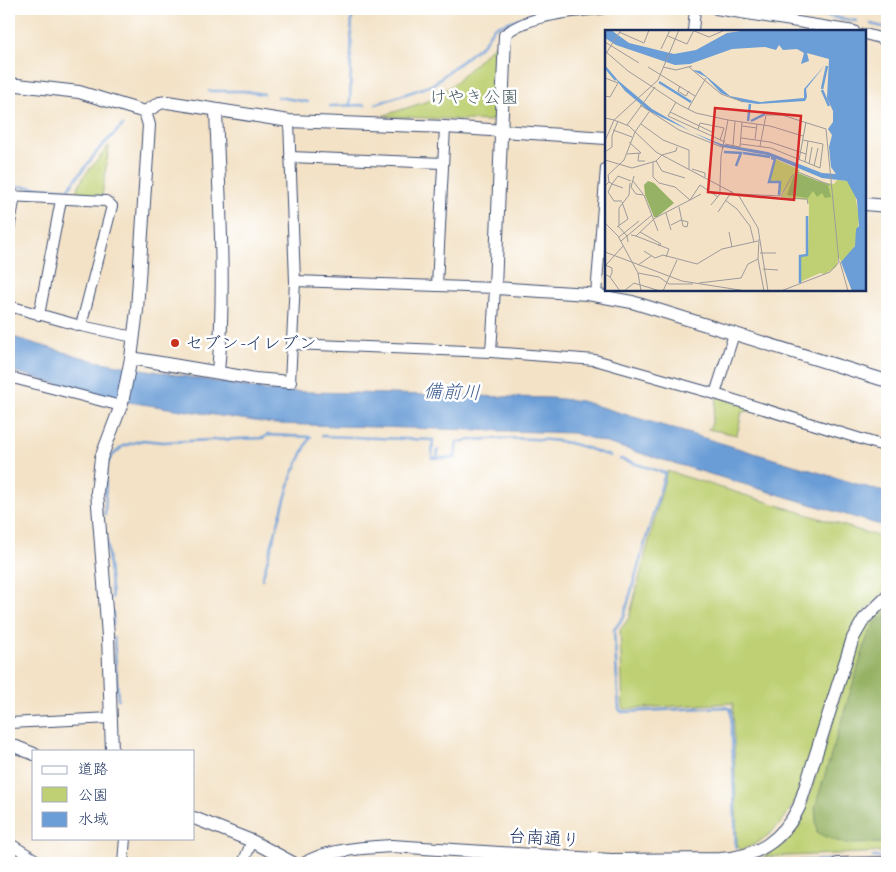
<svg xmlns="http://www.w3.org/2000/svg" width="896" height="872" font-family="Caveat,'Klee One',sans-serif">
<rect width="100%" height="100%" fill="#fff"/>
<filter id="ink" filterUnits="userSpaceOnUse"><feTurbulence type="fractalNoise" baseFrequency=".02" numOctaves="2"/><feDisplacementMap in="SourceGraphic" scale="10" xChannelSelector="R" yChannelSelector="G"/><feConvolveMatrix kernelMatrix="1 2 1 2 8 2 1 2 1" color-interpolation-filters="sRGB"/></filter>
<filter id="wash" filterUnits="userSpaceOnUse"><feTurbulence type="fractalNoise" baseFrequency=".0096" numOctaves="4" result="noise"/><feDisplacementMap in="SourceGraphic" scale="20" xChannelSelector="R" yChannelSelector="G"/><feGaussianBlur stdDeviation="1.12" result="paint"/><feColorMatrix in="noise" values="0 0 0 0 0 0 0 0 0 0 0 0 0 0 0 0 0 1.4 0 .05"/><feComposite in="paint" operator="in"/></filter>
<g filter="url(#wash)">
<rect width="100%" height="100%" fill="#f3e2c6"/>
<g fill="#bed073" stroke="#6c8068">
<polygon points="494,45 500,45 497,118 489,121 382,116 428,101 454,84"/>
<polygon points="109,146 102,196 74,195 84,176"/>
<polygon points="717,396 756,410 742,412 737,435 708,429 711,426"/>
<path d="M 667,471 L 887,539 L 887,591 L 860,615 L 795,802 C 782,824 766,842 741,850 L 737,846 L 733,703 L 623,709 L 620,630 L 629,618 Z"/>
<path d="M 887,604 L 887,852 L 763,857 C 780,848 791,840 801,823 L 857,641 L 868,621 Z"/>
</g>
<polygon fill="#96b265" stroke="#587062" points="887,612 887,843 845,844 817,833 815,807 867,638 875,623"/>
<polygon fill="#6b9dd6" stroke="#43669a" points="9,336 95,361 271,391 551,398 581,401 887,493 887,527 573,433 274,424 109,399 9,370"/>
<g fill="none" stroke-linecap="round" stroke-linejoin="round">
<g stroke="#6b9dd6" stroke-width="2.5">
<polyline points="785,9 856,21"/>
<polyline points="871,24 887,28"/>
<polyline points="209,91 243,91 264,94"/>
<polyline points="278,97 308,102"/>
<polyline points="376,104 432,85 483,44 494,27 547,9"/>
<polyline points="330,106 365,105"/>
<polyline points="350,106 352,9"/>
<polyline points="9,186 68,189 100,148 123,125"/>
<path d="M 322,436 L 433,440 L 432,458 L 455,458 L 457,442 C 487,437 544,437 573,444 C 585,447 597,452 610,456"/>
<polyline points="437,458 438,450"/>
<polyline points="620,459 665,473 624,616 614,630 619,709 622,712 724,707 731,709 736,849"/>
<polyline points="105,515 106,467 111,457 123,446 143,440 162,442 263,438 267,435 311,437"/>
<polyline points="106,533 112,598"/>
<polyline points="262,579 292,475 310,437"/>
<polyline points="113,612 113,625"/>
<polyline points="114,638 118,699"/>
<polyline points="873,857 887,857"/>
<polyline points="759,859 767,862 835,860"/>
</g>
</g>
</g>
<g filter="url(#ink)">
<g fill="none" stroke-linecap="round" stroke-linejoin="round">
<g stroke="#3b4a6e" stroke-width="12">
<g id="minor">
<polyline points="716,9 854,31"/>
<polyline points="693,31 695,9"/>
<polyline points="865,34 887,40"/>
<path d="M 505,35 C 523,16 575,11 601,9"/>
<polyline points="289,121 295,281 290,382"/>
<polyline points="290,157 443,163"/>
<polyline points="9,196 106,201 112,206 81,326"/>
<polyline points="9,229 15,196"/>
<polyline points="295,281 495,288 491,352"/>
<polyline points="437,286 445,127"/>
<polyline points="596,295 606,168"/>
<polyline points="9,306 81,326 134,337"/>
<polyline points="39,315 61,200"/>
<polyline points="292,344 491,352 595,360 715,394 887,447"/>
<polyline points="9,377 121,406"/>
<polyline points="715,394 734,334"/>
<polyline points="9,723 111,718"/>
<polyline points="9,843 41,863"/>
<polyline points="123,863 125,838"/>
<polyline points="243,863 252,841"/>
<polyline points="837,863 887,862"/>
</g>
</g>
<g stroke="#3b4a6e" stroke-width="14">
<g id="tertiary">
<polyline points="505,35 495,288 588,294 632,302 887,381"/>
<polyline points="9,84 79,92 145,112 149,125 137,310 131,358 122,403 101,458 97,492 108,636 112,751"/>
<path d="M 216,110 C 219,197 226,285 218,372"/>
<polyline points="145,112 160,103 167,102 289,121 445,127 606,138"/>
<polyline points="865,204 887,206"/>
<polyline points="131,358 255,379 290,382"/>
<polyline points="9,744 34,754"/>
<polyline points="194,818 252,841 293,863"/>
<path d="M 306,863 C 324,850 370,847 392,846 L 611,860 L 720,859 C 757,857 782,841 799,807 L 853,638 L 864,619 L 887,597"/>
</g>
</g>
<use href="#minor" stroke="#fff" stroke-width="10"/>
<use href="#tertiary" stroke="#fff" stroke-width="12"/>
</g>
</g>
<circle fill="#c8321e" stroke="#fff" stroke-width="2" cx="175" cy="343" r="5"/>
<g text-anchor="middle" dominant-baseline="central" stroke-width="5" stroke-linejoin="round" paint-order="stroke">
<g font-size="18" fill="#4c5f64" stroke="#fff">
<text x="474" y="97">けやき公園</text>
</g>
<g font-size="18" fill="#1b2f5e" stroke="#fff" text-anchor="start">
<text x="185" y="343">セブン-イレブン</text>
</g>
<g font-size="18" fill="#1b2f5e" stroke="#fff">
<text transform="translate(544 838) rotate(4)">台南通り</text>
</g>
<g font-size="19" font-style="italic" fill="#3b5b8e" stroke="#fff">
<text transform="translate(452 392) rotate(2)">備前川</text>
</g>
</g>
<g transform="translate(605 30)">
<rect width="261" height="261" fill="#f3e2c6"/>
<path d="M 170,129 L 195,140 L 174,166 L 175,152 L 164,152 ZM 187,147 L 229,154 L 232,150 L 243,151 L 250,164 L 254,188 L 252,212 L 244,226 L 236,232 L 234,227 L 231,237 L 220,244 L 215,243 L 195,252 L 196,227 L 203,225 L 204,175 L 203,170 L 176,167 Z" fill="#bed073"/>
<path d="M 193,143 L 223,155 L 226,167 L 220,168 L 217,163 L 212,167 L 208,161 L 203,168 L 182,165 L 188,147 ZM 43,151 L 49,153 L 69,173 L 52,187 L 49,187 L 40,165 L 39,155 Z" fill="#96b265"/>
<path d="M 0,0 L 6,0 L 24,13 L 69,24 L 91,20 L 122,3 L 136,1 L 261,0 L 261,261 L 247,261 L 236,232 L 250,216 L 251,199 L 254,196 L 252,170 L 242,151 L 217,148 L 162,125 L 118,117 L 44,81 L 20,61 L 9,47 L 47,79 L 87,102 L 116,114 L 163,122 L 217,143 L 231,144 L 226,137 L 224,117 L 227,105 L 223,99 L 228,92 L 228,81 L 222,68 L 224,29 L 202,23 L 204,31 L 196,34 L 199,23 L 192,19 L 178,20 L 174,15 L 171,20 L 160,17 L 127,19 L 85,34 L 70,35 L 11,15 L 0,8 ZM 220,35 L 201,59 L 202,67 L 200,71 L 153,74 L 138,72 L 116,63 L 101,47 L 87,40 L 95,41 L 125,66 L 155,72 L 199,68 L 199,59 Z" fill="#6b9dd6"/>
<path fill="none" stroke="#6b9dd6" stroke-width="2.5" d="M 0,37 L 11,50M 54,52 L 86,72M 217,59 L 222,36M 217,60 L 224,76M 143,91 L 145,74M 146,91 L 160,84M 119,122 L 136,123 L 131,136M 138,123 L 165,127M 166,128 L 170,129 L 164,152 L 175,152 L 174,165M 195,253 L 195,226 L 202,225 L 202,186"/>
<path fill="none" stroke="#9d9a9c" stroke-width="1" d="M 74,0 L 53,50 L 9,90 L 24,96 L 51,122 L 134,166 L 153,198 L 163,261M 87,0 L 104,7 L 120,0M 14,2 L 39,13 L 44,0M 63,6 L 82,14 L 89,0M 0,12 L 34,33M 56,19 L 65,0M 0,21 L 23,41 L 75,75 L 91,83 L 123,90 L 116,126 L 115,155M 0,25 L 16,0M 43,37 L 90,66M 58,37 L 71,40 L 87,36M 84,37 L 116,64 L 138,72M 0,48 L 13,53 L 5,67 L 0,66M 75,56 L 73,61 L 81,66 L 84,61M 71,72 L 63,86 L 120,112M 35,75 L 74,100 L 119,118M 83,79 L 101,48M 65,82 L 109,103M 0,88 L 9,90 L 0,111M 123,90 L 165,96 L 198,106M 36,94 L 58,110 L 84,120 L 84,139M 22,95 L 50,57M 137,96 L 152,98M 93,99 L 95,93 L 119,98 L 115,110M 8,100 L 27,107M 30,102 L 44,82M 136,108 L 165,112 L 201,124M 150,109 L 152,94M 120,114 L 135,117 L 137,92M 136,114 L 166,118 L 215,138 L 218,114 L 198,110M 128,116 L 130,91M 155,116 L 161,85 L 177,85 L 221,99 L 234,232 L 225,242 L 176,261M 0,122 L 7,117 L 7,106 L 13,91M 34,123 L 33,131 L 40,131M 22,124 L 36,123 L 24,112M 0,130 L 27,138 L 51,131 L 57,125 L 71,121 L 72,117M 194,130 L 201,92M 51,131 L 57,141 L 80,148M 48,132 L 48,147 L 54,153 L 70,157 L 85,170 L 96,164M 200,132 L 203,111M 204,134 L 207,117M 209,136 L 213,118M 87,139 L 100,143 L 100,147M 29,146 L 26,157 L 31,164 L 39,165 L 53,201M 28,151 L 38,164M 4,152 L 3,145 L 19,130 L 30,102M 0,156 L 4,152 L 7,154 L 13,146 L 26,151M 132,164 L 176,166 L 187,146 L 193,142 L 225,155M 176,168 L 202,169 L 203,174M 120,170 L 132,179 L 145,196 L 149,212M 17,171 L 9,171 L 3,162 L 7,154 L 18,158M 106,175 L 115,164 L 115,155M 74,177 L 78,196 L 82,197 L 83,192M 113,182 L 127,161M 61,183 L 66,200M 0,193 L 13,206 L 33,243 L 36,261M 14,195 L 14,178 L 24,165 L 25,153M 66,195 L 76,190 L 83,192M 13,196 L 22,206 L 23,212M 12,197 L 23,189 L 17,172M 35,202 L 56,214 L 53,216M 124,202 L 127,217M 26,205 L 31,206 L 50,188 L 85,170 L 95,155 L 113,167M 31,206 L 64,219 L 61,227M 14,207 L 34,191M 154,209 L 153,229 L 159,261M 16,211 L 47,185M 39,221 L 50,228 L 58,225M 0,222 L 77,251 L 141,261M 155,223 L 171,223M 58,225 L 92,234 L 117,219 L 153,211M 235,232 L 243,261M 0,235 L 7,238 L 7,243 L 5,247 L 0,244M 1,235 L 18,216M 33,235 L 46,226M 158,239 L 173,240M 33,243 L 54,247 L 64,254 L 88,254M 5,247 L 15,261M 94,253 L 136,248 L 143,234 L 153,229M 19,261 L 29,253 L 55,261M 58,261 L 72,230"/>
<path fill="#d62828" fill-opacity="0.15" stroke="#d62828" stroke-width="2.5" d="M 110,78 L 196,86 L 189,170 L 103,162 Z"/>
<rect width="261" height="261" fill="none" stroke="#1b2f5e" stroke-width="2.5"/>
</g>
<rect width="896" height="872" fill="none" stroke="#fff" stroke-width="30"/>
<rect x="32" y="750" width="162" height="90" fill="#ffffff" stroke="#a4acbf"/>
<rect x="42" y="766" width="25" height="8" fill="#ffffff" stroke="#a4acbf"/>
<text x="78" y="774" font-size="15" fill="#1b2f5e">道路</text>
<rect x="42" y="787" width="25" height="15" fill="#bed073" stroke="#a4acbf"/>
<text x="78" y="800" font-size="15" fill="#1b2f5e">公園</text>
<rect x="42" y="812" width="25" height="15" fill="#6b9dd6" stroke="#a4acbf"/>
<text x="78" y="824" font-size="15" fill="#1b2f5e">水域</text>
</svg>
